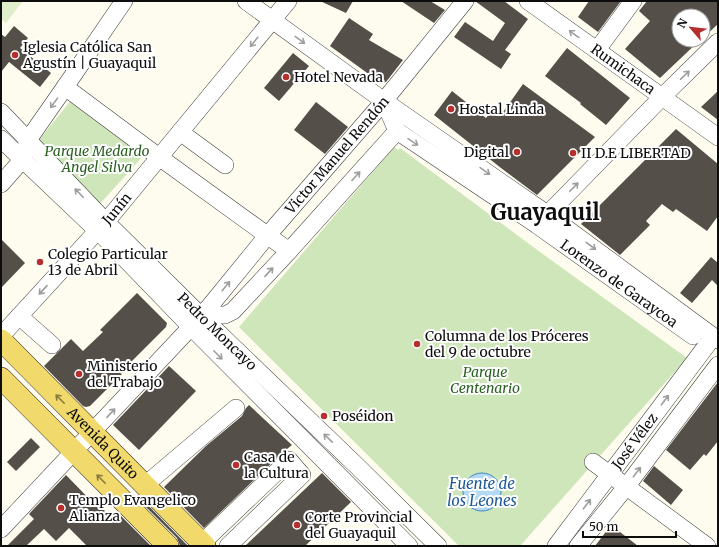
<svg xmlns="http://www.w3.org/2000/svg" width="719" height="547" font-family="Merriweather,serif">
<rect width="100%" height="100%" fill="#fefcee"/>
<g fill="#cee6b9">
<polygon points="72,99 144,155 98,206 35,145"/>
<polygon points="394,147 398,150 400,148 540,252 687,358 520,546 459,546 239,327"/>
</g>
<polygon fill="#e0eecb" points="1,1 23,1 6,23 1,19"/>
<circle fill="#b5d8f3" stroke="#4088c6" cx="482" cy="492" r="19"/>
<g fill="#554f4a">
<polygon points="320,1 353,1 346,13"/>
<polygon points="401,1 430,1 445,10 434,23"/>
<polygon points="475,1 504,1 528,19 505,50 511,54 501,69 454,37 465,22 493,41 505,23"/>
<polygon points="589,1 621,1 598,32 578,17"/>
<polygon points="647,1 718,1 718,24 703,38 703,16 679,16 679,40 700,40 660,78 625,49 650,21 639,11"/>
<polygon points="349,18 373,34 369,40 403,60 386,82 381,83 330,46"/>
<polygon points="14,26 28,38 20,48 51,73 40,87 9,62 1,72 1,34 5,37"/>
<polygon points="567,48 630,98 606,125 580,104 581,103 545,76"/>
<polygon points="293,53 309,66 279,101 264,88"/>
<polygon points="523,84 595,137 537,195 501,168 434,115 452,91 486,118 493,109 501,115"/>
<polygon points="718,91 718,120 701,107"/>
<polygon points="316,102 348,127 325,154 294,130"/>
<polygon points="676,129 718,164 718,216 707,231 676,209 673,212 662,204 646,221 650,225 620,255 581,224"/>
<polygon points="1,239 25,263 1,288"/>
<polygon points="711,257 718,263 718,286 712,280 692,303 680,293"/>
<polygon points="137,293 167,323 166,327 120,373 122,374 90,406 86,407 83,406 44,366 71,339 83,351 103,332 100,330"/>
<polygon points="169,366 196,391 139,450 113,425"/>
<polygon points="718,382 718,441 706,456 704,454 690,470 666,450"/>
<polygon points="249,405 292,445 282,453 204,528 164,487 206,446 242,416 246,408"/>
<polygon points="31,438 40,447 16,471 7,462"/>
<polygon points="654,466 683,490 671,505 643,481"/>
<polygon points="322,473 351,502 305,546 245,546"/>
<polygon points="66,475 98,508 100,506 114,520 119,514 151,546 87,546 69,528 56,541 44,529 26,546 7,546 34,519 29,514"/>
<polygon points="138,495 188,546 180,546 179,543 177,538 136,497"/>
<polygon points="611,525 638,546 595,546"/>
</g>
<g fill="none" stroke-linecap="round" stroke-linejoin="round">
<g stroke="#404040" stroke-width="18">
<g id="minor">
<polyline points="246,1 384,101 547,214 718,340"/>
<path id="s1" d="M 528,1 L 718,137"/>
<polyline points="597,50 633,1"/>
<polyline points="65,87 159,157 289,251"/>
<path id="s2" d="M 384,101 L 397,131 L 537,225 L 693,336"/>
<path id="s3" d="M 1,112 L 106,222 L 201,316 L 356,465 L 438,546"/>
<polyline points="180,132 225,165"/>
<polyline points="1,139 103,236 191,327 409,546"/>
<polyline points="1,184 23,159 28,140 65,87 124,1"/>
<polyline points="540,222 662,97 718,42"/>
<polyline points="208,308 218,315 225,315 233,311 289,251 397,131"/>
<polyline points="19,316 52,345"/>
<path id="s4" d="M 1,336 L 110,217 L 288,1"/>
<polyline points="593,462 707,546"/>
<polyline points="145,485 236,408"/>
<path id="s5" d="M 1,529 L 205,312 L 267,236 L 379,107 L 465,1"/>
<polyline points="202,543 289,460 302,475 228,546"/>
<path id="s6" d="M 556,546 L 713,337"/>
<polyline points="578,546 626,487 718,365"/>
</g>
</g>
<g stroke="#1e1e1e" stroke-width="22">
<g id="major">
<path id="s7" d="M 1,340 L 205,546"/>
<polyline points="1,378 168,546"/>
</g>
</g>
<use href="#minor" stroke="#fff" stroke-width="17"/>
<use href="#major" stroke="#f1d96b" stroke-width="21"/>
</g>
<defs><path id="oneway-shaft" d="M-6 0H5M1.5-3L5.5 0L1.5 3" fill="none" stroke-width="1.6" stroke-linecap="round" stroke-linejoin="round"/></defs>
<g stroke="#9e9e9e">
<use href="#oneway-shaft" transform="translate(574 34) rotate(-144)"/>
<use href="#oneway-shaft" transform="translate(300 40) rotate(36)"/>
<use href="#oneway-shaft" transform="translate(254 42) rotate(129)"/>
<use href="#oneway-shaft" transform="translate(685 75) rotate(-44)"/>
<use href="#oneway-shaft" transform="translate(54 103) rotate(126)"/>
<use href="#oneway-shaft" transform="translate(413 142) rotate(34)"/>
<use href="#oneway-shaft" transform="translate(485 171) rotate(35)"/>
<use href="#oneway-shaft" transform="translate(356 176) rotate(-48)"/>
<use href="#oneway-shaft" transform="translate(574 187) rotate(-46)"/>
<use href="#oneway-shaft" transform="translate(79 193) rotate(-134)"/>
<use href="#oneway-shaft" transform="translate(591 246) rotate(37)"/>
<use href="#oneway-shaft" transform="translate(269 272) rotate(-47)"/>
<use href="#oneway-shaft" transform="translate(226 286) rotate(-51)"/>
<use href="#oneway-shaft" transform="translate(43 290) rotate(133)"/>
<use href="#oneway-shaft" transform="translate(218 355) rotate(45)"/>
<use href="#oneway-shaft" transform="translate(665 400) rotate(-53)"/>
<use href="#oneway-shaft" transform="translate(111 413) rotate(-47)"/>
<use href="#oneway-shaft" transform="translate(328 438) rotate(-136)"/>
<use href="#oneway-shaft" transform="translate(637 472) rotate(-53)"/>
<use href="#oneway-shaft" transform="translate(587 504) rotate(-53)"/>
</g>
<g stroke="#8a7d41">
<use href="#oneway-shaft" transform="translate(60 399) rotate(-135)"/>
<use href="#oneway-shaft" transform="translate(101 479) rotate(-135)"/>
</g>
<g fill="#b52f2d" stroke="#fff" stroke-width="1.5">
<circle cx="15" cy="55" r="4"/>
<circle cx="286" cy="77" r="4"/>
<circle cx="451" cy="109" r="4"/>
<circle cx="517" cy="152" r="4"/>
<circle cx="573" cy="153" r="4"/>
<circle cx="40" cy="262" r="4"/>
<circle cx="417" cy="344" r="4"/>
<circle cx="79" cy="374" r="4"/>
<circle cx="324" cy="416" r="4"/>
<circle cx="236" cy="465" r="4"/>
<circle cx="61" cy="508" r="4"/>
<circle cx="297" cy="525" r="4"/>
</g>
<g text-anchor="middle" dominant-baseline="central" stroke-width="4" stroke-linejoin="round" paint-order="stroke">
<g font-size="14" fill="#0d0d0d" stroke="#fff" text-anchor="start">
<text x="23" y="47">Iglesia Católica San<tspan x="23" dy="16">Agustín | Guayaquil</tspan></text>
<text x="294" y="77">Hotel Nevada</text>
<text x="459" y="109">Hostal Linda</text>
<text x="509" y="152" text-anchor="end">Digital</text>
<text x="581" y="153">II D.E LIBERTAD</text>
<text x="48" y="254">Colegio Particular<tspan x="48" dy="16">13 de Abril</tspan></text>
<text x="425" y="336">Columna de los Próceres<tspan x="425" dy="16">del 9 de octubre</tspan></text>
<text x="87" y="366">Ministerio<tspan x="87" dy="16">del Trabajo</tspan></text>
<text x="332" y="416">Poséidon</text>
<text x="244" y="457">Casa de<tspan x="244" dy="16">la Cultura</tspan></text>
<text x="69" y="500">Templo Evangelico<tspan x="69" dy="16">Alianza</tspan></text>
<text x="305" y="517">Corte Provincial<tspan x="305" dy="16">del Guayaquil</tspan></text>
</g>
<g font-size="14" fill="#0d0d0d" stroke="#fff">
<text stroke="none"><textPath href="#s1" startOffset="117">Rumichaca</textPath></text>
<text stroke="none"><textPath href="#s5" startOffset="503">Victor Manuel Rendón</textPath></text>
<text stroke="none"><textPath href="#s4" startOffset="172">Junín</textPath></text>
<text stroke="none"><textPath href="#s2" startOffset="302">Lorenzo de Garaycoa</textPath></text>
<text stroke="none"><textPath href="#s3" startOffset="308">Pedro Moncayo</textPath></text>
<text stroke="none"><textPath href="#s6" startOffset="131">José Vélez</textPath></text>
<text stroke="none"><textPath href="#s7" startOffset="145">Avenida Quito</textPath></text>
</g>
<g font-size="14" font-style="italic" fill="#2a6121" stroke="#fff">
<text x="97" y="151">Parque Medardo<tspan x="97" dy="16">Angel Silva</tspan></text>
<text x="485" y="372">Parque<tspan x="485" dy="16">Centenario</tspan></text>
</g>
<g font-size="15" font-style="italic" fill="#1d5a98" stroke="#fff">
<text x="482" y="483">Fuente de<tspan x="482" dy="17">los Leones</tspan></text>
</g>
<g font-size="22" font-weight="bold" fill="#0d0d0d" stroke="#fff">
<text x="545" y="212">Guayaquil</text>
</g>
</g>
<rect width="719" height="547" fill="none" stroke="#0d0d0d" stroke-width="4"/>
<g transform="translate(691 28) rotate(298)"><circle r="19" fill="#ffffff" stroke="#9e9e9e"/>
<path d="M0-3L7 15L0 10L-7 15Z" fill="#b52f2d"/>
<text y="-6" font-size="11" font-weight="bold" text-anchor="middle" fill="#0d0d0d">N</text>
</g>
<path d="M583 531v6h93v-6" fill="none" stroke="#0d0d0d" stroke-width="2"/>
<text x="589" y="531" font-size="12" fill="#0d0d0d" stroke="#ffffff" stroke-width="3" paint-order="stroke">50 m</text>
</svg>
